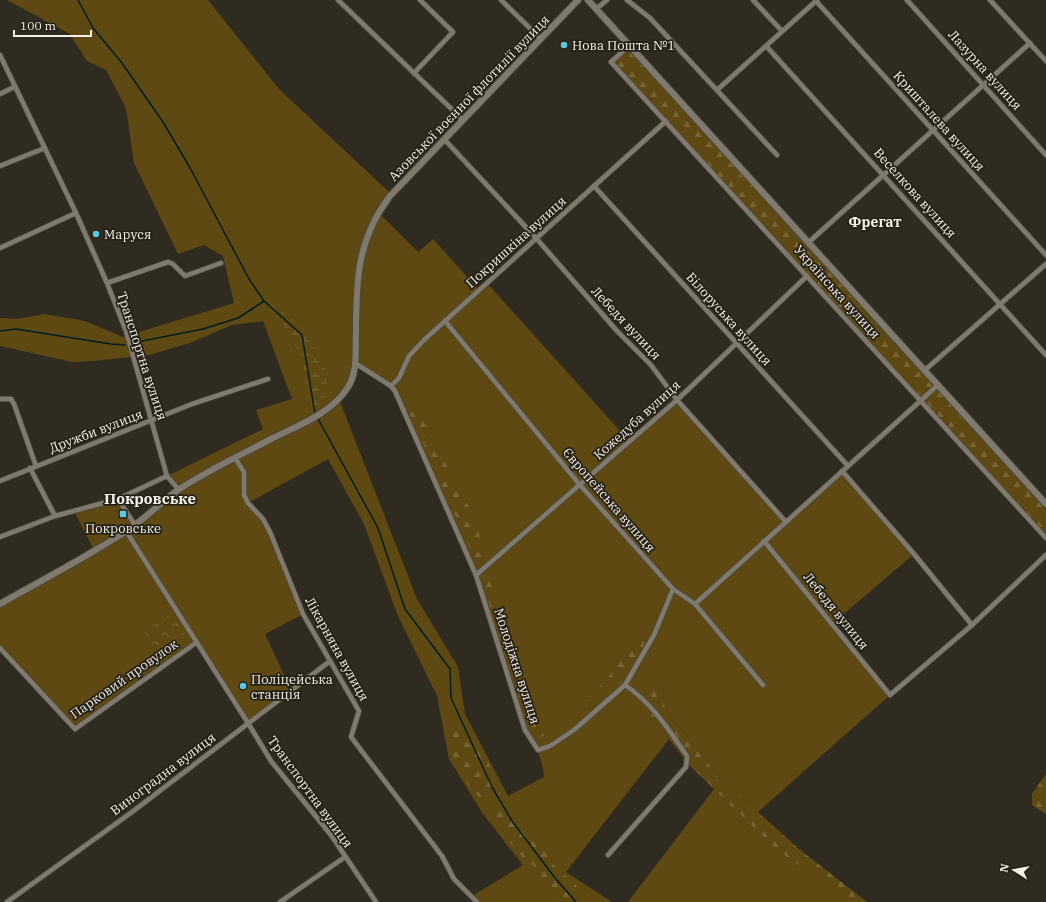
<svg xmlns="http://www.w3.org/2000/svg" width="1046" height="902" font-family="'IBM Plex Serif',serif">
<defs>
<pattern id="forest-firs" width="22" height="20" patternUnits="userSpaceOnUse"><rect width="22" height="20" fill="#5e4912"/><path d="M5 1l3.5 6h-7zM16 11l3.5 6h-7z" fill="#766434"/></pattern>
<pattern id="wetland-marsh" width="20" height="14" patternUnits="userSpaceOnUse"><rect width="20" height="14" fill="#5e4912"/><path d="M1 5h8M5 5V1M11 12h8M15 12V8" fill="none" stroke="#766434"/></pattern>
<pattern id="park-crowns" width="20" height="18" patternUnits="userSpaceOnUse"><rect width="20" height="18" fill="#5e4912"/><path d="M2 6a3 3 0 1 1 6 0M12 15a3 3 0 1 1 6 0" fill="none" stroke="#766434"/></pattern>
</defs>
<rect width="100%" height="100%" fill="#302b20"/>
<path fill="#5e4912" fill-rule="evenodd" d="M 7,0 L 208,0 L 279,89 L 389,192 L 372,218 L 369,228 L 378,212 L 418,252 L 433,239 L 479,290 L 487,283 L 630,442 L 677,400 L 786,521 L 842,471 L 914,554 L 832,624 L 890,695 L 758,812 L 800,850 L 867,902 L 628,902 L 721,780 L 665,709 L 662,684 L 648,684 L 650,715 L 669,739 L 566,872 L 612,902 L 477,902 L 472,896 L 523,865 L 483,814 L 449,759 L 437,696 L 398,616 L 364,524 L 328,459 L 248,503 L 263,519 L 303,614 L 265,634 L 291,690 L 248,723 L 197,642 L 75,729 L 0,648 L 0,604 L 94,550 L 74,511 L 118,499 L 135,524 L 178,490 L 167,476 L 263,429 L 256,410 L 292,399 L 263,321 L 232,325 L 190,343 L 149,355 L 94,361 L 72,362 L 0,346 L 0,318 L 17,319 L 45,314 L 85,321 L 123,337 L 234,303 L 223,256 L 204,245 L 178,254 L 134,163 L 126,108 L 106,70 L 87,61 L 70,34 ZM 356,363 L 395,391 L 476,575 L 525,730 C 535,745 543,759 544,777 L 508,796 L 465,714 L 458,667 L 417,599 L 339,399 L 348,387 Z"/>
<g fill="url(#forest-firs)">
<polygon points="627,48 1046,509 1046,538 611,62"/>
<polygon points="413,401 474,517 531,713 544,735 537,742 527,725 477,564 405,403"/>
<polygon points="645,626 651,633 623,681 570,727 559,734 557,730 607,679"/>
<polygon points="647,684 662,684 665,709 721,780 800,850 867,902 848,902 830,886 781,853 690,766 650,715"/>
<path d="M 460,728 C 476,732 491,769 499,784 L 500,793 C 497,796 495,800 490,801 C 472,804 443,746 449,731 Z"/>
<polygon points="1046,774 1046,814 1032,805 1032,794"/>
<path d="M 506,808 C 513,812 541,840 545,847 C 548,853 549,859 553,864 C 563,878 583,881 580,902 L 554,902 L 551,899 L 538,869 L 523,858 L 500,830 L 495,821 L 496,814 Z"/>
</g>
<polygon fill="url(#wetland-marsh)" points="264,301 285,313 303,328 326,371 327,386 324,399 314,411 307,396 304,369 296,347 285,328"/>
<polygon fill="url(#park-crowns)" points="172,613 187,636 159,655 144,632"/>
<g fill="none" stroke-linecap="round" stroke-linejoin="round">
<g stroke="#001d24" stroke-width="1.5">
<polyline points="78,0 93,28 122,63 163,122 189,166 249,279 264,301 302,335 315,414"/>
<polyline points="0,331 16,329 111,344 125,345"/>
<polyline points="132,343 203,329 238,318 264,301"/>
<polyline points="317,417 378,528 405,609 450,669 451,698 492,787 512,821 555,878 576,902"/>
</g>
<g stroke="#4c483f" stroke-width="6">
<g id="minor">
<polyline points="338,0 463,120"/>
<polyline points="501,0 541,39"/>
<polyline points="627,0 650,18 777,155"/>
<polyline points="753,0 782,31"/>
<polyline points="907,0 1046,155"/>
<polyline points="990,0 1046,61"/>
<polyline points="816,1 1046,255"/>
<polyline points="596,9 607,0"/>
<polyline points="629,46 611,62 1046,538"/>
<polyline points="767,47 1046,355"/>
<polyline points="0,55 76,213 107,283 126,331 167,476 179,490"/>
<polyline points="414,73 453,32 420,0"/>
<polyline points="717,90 817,0"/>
<polyline points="0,94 14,87"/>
<polyline points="444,139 536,238 617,331 651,365 677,400 786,522"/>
<polyline points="0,166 45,148"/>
<polyline points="594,186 848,466"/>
<polyline points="809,242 1030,43"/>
<polyline points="0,248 76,213"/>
<polyline points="107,283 168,262 173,264 185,276 221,263"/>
<polyline points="445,321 580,485 673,589 695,604 763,685"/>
<polyline points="355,363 391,386 395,391 476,575 525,730 538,750 550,746 574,730 625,685 654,635 673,589"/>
<polyline points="925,370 1046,264"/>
<polyline points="391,386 399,378 409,356 424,340 666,121"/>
<polyline points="0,399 11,399 14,404 36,466"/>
<polyline points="235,458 244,472 244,495 248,503 263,519 270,532 303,614 359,711 351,737 442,856 454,879 477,902"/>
<polyline points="30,468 55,516"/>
<polyline points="842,471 914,554 972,625"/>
<polyline points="0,481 192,404 268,379"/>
<polyline points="118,499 135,525"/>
<polyline points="126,531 248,723 271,761 331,835 376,902"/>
<polyline points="0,537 55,516 118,499 167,476"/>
<polyline points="764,541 890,695 972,625 1046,555"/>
<polyline points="476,575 677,400 807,276"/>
<polyline points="695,604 938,385"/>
<polyline points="0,648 75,729 197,642"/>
<path d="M 608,855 L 686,767 L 687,756 C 668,729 653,704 625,685"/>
<polyline points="7,902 132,812 330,661"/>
<polyline points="280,902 345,857"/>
</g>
</g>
<g stroke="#4c483f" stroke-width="8">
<g id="tertiary">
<polyline points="588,0 1046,504"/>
<path d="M 0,604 C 42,580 87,557 128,530 C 146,518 161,502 178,490 C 208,470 241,455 273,438 C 299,425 332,413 348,387 C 358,371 355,351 356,333 C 356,281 357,239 390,196 L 578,0"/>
</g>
</g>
<use href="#minor" stroke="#807a6e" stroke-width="4.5"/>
<use href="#tertiary" stroke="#807a6e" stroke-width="6"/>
</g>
<g fill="#58c9e4" stroke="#262116" stroke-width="1.5">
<circle cx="564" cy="45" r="4"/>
<circle cx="96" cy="234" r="4"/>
<rect x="119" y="510" width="8" height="8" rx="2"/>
<circle cx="243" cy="686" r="4"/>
</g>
<g text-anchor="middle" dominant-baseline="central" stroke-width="3.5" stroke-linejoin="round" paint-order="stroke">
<g font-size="13" fill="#f2efe8" stroke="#262116" text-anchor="start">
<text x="572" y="45">Нова Пошта №1</text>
<text x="104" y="234">Маруся</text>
<text x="123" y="528" text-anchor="middle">Покровське</text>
<text x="251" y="679">Поліцейська<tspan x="251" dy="15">станція</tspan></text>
</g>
<g font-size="13" fill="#f2efe8" stroke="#262116">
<text transform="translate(985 70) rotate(48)">Лазурна вулиця</text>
<text transform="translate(469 98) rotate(-46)">Азовської воєнної флотилії вулиця</text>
<text transform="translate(939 121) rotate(48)">Кришталева вулиця</text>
<text transform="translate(915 193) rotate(48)">Веселкова вулиця</text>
<text transform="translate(516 242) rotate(-42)">Покришкіна вулиця</text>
<text transform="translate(837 292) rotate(48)">Українська вулиця</text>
<text transform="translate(729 319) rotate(48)">Білоруська вулиця</text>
<text transform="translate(626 323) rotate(47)">Лебедя вулиця</text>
<text transform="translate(142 356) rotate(72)">Транспортна вулиця</text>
<text transform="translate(637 420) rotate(-42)">Кожедуба вулиця</text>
<text transform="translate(96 431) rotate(-21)">Дружби вулиця</text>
<text transform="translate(609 500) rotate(49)">Європейська вулиця</text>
<text transform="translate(836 611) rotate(51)">Лебедя вулиця</text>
<text transform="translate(337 649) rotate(61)">Лікарняна вулиця</text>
<text transform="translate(517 666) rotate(72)">Молодіжна вулиця</text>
<text transform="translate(124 679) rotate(-35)">Парковий провулок</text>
<text transform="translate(163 774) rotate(-37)">Виноградна вулиця</text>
<text transform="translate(310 792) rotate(54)">Транспортна вулиця</text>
</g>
<g font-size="14" font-weight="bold" fill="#f2efe8" stroke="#262116">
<text x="875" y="222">Фрегат</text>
</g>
<g font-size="15" font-weight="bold" fill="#f2efe8" stroke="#262116">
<text x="150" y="498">Покровське</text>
</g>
</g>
<g transform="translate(1014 870) rotate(281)" stroke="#262116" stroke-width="3" paint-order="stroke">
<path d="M0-3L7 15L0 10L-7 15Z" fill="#f2efe8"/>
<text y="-6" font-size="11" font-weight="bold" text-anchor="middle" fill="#f2efe8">N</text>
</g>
<path d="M14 30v6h77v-6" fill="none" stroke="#f2efe8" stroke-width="2"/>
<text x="20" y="30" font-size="12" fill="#f2efe8" stroke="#262116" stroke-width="3" paint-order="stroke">100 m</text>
</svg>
